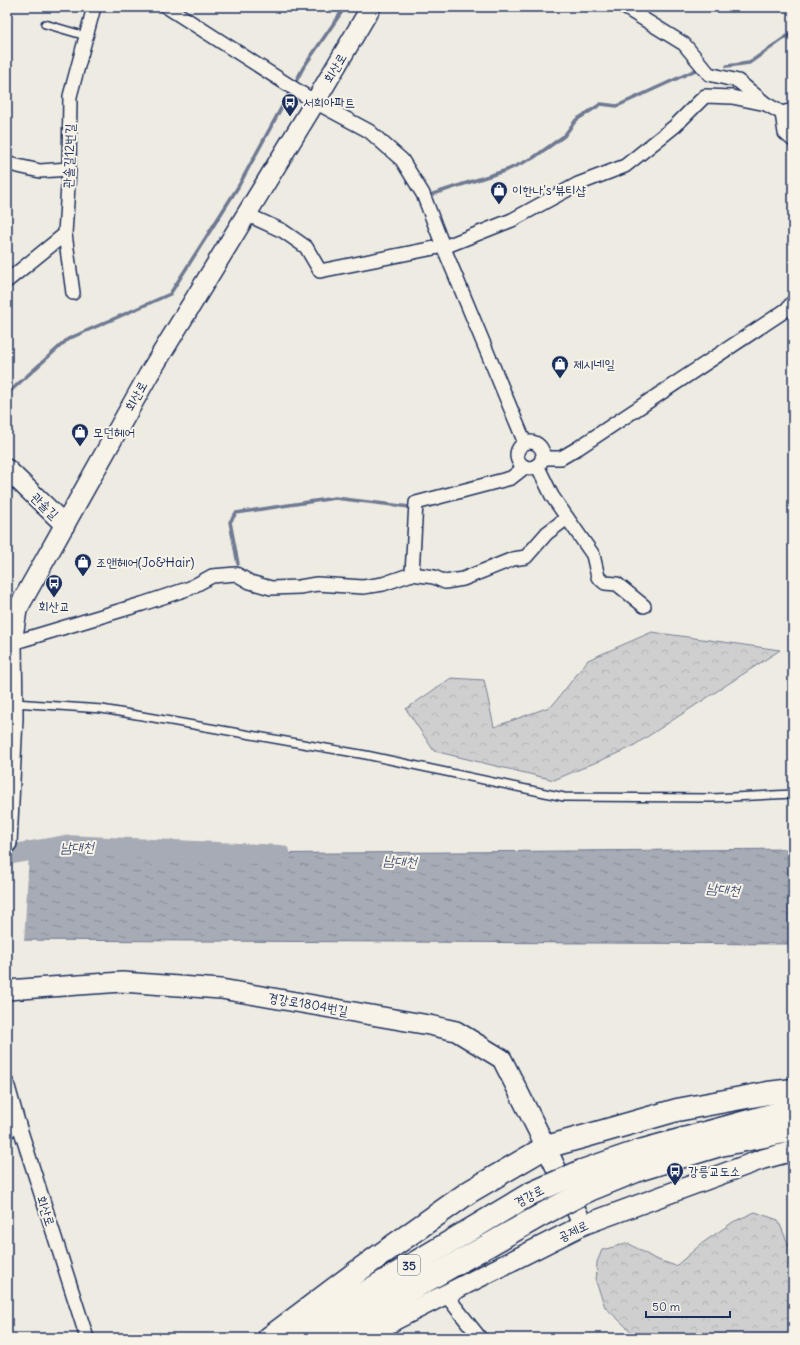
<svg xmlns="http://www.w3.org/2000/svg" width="800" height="1345" font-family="Delius,'Poor Story',sans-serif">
<defs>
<pattern id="forest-crowns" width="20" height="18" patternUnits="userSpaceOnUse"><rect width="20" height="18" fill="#cfcfcf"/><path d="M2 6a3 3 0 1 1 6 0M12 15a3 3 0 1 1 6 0" fill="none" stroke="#b1b2b4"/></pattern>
<pattern id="water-ripples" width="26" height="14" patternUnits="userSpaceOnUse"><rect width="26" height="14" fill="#a6abb5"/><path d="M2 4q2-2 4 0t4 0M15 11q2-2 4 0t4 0" fill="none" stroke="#868c96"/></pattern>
</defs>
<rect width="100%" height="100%" fill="#eeebe2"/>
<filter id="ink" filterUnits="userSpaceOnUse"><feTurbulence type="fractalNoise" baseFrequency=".025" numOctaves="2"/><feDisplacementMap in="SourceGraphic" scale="8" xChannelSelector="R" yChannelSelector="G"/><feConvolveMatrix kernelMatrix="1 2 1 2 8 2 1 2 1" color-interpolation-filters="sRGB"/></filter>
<g filter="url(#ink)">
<g fill="url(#forest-crowns)" stroke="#757f96">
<polygon points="652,632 780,650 630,748 554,780 434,751 406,709 451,678 484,680 494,727 552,706 588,660"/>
<polygon points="755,1212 778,1220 793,1255 793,1338 638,1338 605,1307 596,1282 597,1262 602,1250 628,1243 655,1259 676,1266 701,1244 733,1222"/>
</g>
<polygon fill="url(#water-ripples)" stroke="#6e7992" points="793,849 793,944 7,940 7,856"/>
<polygon fill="#eeebe2" points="29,853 24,942 7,942 7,854"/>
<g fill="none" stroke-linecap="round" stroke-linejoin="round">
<g stroke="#6e7992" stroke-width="3.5">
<polyline points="727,66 749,63 793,32"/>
<polyline points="294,85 303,68 345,7"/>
<polyline points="433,194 507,170 533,158 564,136 576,120 601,104 617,106 700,68"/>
<polyline points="7,394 68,339 170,294 238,187 291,90"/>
<polyline points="238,564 230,522 236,513 335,498 410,507"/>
</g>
<polyline stroke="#a6abb5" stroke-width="20" points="7,855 66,845 281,855"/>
<g stroke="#1b2f5e" stroke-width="10">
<g id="lane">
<polyline points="45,24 86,36"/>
<polyline points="14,703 102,709 366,755 564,797 712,798 793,794"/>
</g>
</g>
<g stroke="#1b2f5e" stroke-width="16">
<g id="street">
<polyline points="167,7 315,102 369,131 402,160 423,194 443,246 525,443"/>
<polyline points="624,7 684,44 709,74 738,81 766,104 782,113 793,110"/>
<polyline points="782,113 785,133 793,140"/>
<polyline points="9,164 40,171 69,169"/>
<polyline points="246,214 283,231 306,247 320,271 449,245 512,220 578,184 625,166 675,126 705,96 732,97 766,104"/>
<polyline points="65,234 73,293"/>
<polyline points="7,281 65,234 69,169 70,96 94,7"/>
<circle cx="530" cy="455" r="13"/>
<polyline points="542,458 561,458 578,448 786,310 793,302"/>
<polyline points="537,465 552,496 593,555 598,577 605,583 617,584 644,606"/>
<polyline points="412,574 434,577 445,582 463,579 513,559 526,557 547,533 567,518"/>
<polyline points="12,643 142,604 190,588 212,576 236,574 250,582 271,588 299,587 317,584 363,587 383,584 412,574 416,503 511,478 525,467"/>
<polyline points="7,1083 18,1122 87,1338"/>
<polyline points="7,1132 18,1122"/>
<polyline points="446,1295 480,1338"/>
</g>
</g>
<g stroke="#1b2f5e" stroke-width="22">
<g id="secondary">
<polyline points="7,469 65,525"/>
<polyline points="7,843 13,718 12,643 17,610 149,374 315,102 371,7"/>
<polyline points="7,990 122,982 221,989 429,1025 456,1031 502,1059 546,1147 583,1225"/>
<polyline points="365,1338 395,1320 583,1225 763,1159 793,1151"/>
</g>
</g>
<g stroke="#1b2f5e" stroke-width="25">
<g id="highway">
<polyline points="582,1171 643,1150 793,1109"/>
<polyline points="589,1190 641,1169 720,1145 793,1130"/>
<polyline points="291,1337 530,1194"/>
<polyline points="269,1338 362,1268 469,1192 546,1147 586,1136 677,1110 768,1093 793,1090"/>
<polyline points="326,1338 543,1214"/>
</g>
</g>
<use href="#lane" stroke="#f7f3e8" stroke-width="7"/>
<use href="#street" stroke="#f7f3e8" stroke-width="13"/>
<use href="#secondary" stroke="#f7f3e8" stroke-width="19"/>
<use href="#highway" stroke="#f7f3e8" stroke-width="22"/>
<g stroke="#1b2f5e" stroke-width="25" stroke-linecap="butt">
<g id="highway-bridge">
<polyline points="530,1194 582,1171"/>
<polyline points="543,1214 589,1190"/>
</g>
</g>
<use href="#highway-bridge" stroke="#f7f3e8" stroke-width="22"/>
</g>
</g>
<defs>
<g id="bus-pin" transform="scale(0.9)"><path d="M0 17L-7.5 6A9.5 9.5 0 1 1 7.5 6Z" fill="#1b2f5e" stroke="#f7f3e8"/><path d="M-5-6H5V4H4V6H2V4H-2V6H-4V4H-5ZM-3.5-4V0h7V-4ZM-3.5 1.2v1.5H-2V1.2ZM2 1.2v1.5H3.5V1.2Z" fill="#fff"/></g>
<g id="shop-pin" transform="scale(0.9)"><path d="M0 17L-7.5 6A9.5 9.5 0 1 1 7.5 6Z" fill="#1b2f5e" stroke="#f7f3e8"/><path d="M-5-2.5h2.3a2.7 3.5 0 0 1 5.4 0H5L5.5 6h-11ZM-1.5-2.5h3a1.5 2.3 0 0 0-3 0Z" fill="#fff"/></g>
</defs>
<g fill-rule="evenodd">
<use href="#bus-pin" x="290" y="102"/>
<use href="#shop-pin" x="499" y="190"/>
<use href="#shop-pin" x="560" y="364"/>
<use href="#shop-pin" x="80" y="432"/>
<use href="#shop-pin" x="83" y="562"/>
<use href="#bus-pin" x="54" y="583"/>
<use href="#bus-pin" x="675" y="1171"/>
</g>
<g text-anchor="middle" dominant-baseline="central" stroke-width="4" stroke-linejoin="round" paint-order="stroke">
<rect fill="#f7f3e8" stroke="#5d6a87" stroke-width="1" x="398" y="1255" width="22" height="20" rx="3"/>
<g font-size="12" font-weight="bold" fill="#1b2f5e">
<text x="409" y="1265">35</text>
</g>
<g font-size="13" fill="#1b2f5e" stroke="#f7f3e8">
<text transform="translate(335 68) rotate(-59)">회산로</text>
<text transform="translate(69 156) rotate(-88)">관솔길12번길</text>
<text transform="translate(136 396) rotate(-61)">회산로</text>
<text transform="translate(45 506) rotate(44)">관솔길</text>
<text transform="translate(308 1004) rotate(10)">경강로1804번길</text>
<text transform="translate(529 1196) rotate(-28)">경강로</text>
<text transform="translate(46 1211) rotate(72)">회산로</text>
<text transform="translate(573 1231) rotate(-25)">공제로</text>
</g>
<g font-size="13" fill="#1b2f5e" stroke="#f7f3e8" text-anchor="start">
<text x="303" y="102">서희아파트</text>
<text x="512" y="190">이한나's 뷰티샵</text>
<text x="573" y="364">제시네일</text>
<text x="93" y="432">모던헤어</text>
<text x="96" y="562">조앤헤어(Jo&amp;Hair)</text>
<text x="54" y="606" text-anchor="middle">회산교</text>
<text x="688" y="1171">강릉교도소</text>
</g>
<g font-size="14" font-style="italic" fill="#455478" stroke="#f7f3e8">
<text transform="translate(77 847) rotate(-1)">남대천</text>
<text transform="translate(400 861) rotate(3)">남대천</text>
<text transform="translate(723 889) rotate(5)">남대천</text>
</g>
</g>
<rect width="800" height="1345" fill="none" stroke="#f7f3e8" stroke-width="24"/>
<rect x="12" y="12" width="776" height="1321" fill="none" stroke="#1b2f5e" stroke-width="1.5" filter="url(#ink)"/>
<path d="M646 1311v6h84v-6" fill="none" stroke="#1b2f5e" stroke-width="2"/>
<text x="652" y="1311" font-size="12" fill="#1b2f5e" stroke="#f7f3e8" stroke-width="3" paint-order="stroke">50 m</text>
</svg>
